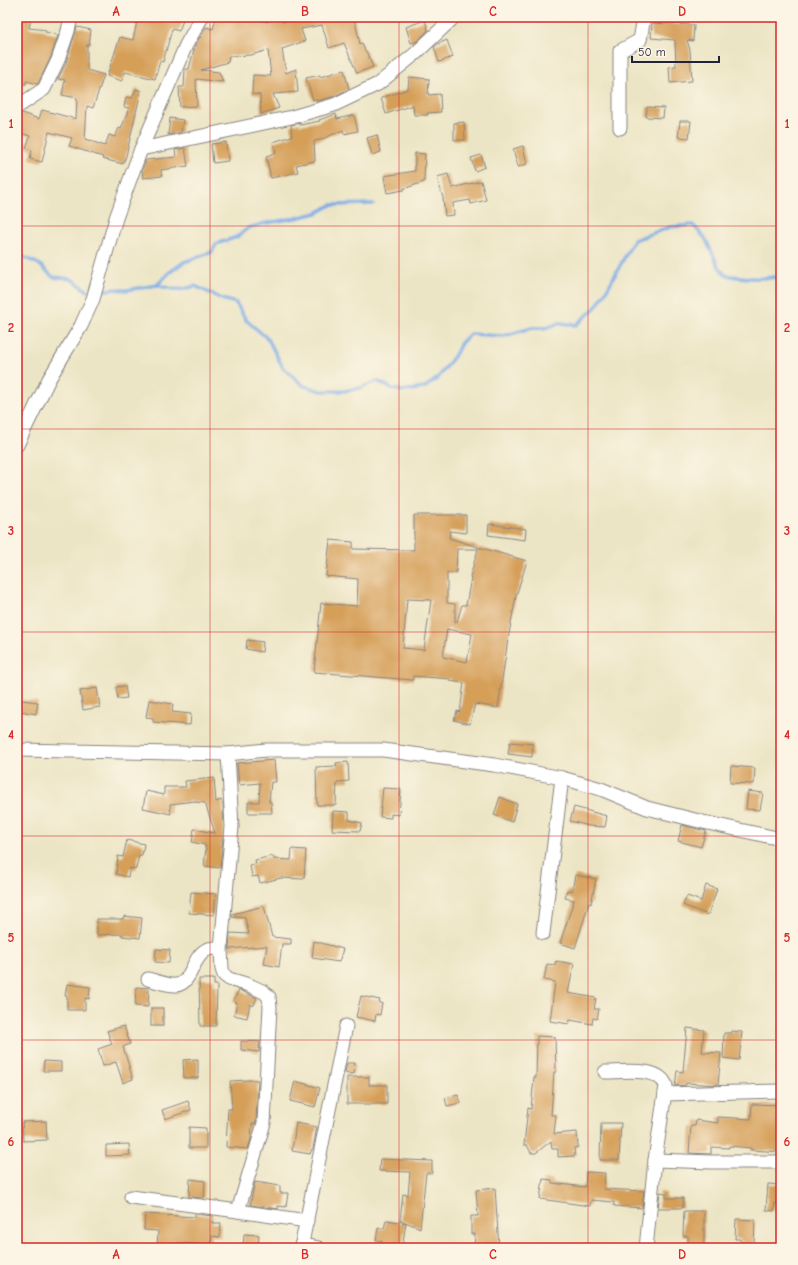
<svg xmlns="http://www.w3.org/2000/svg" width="798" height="1265" font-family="'Comic Neue',sans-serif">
<rect width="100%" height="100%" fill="#fcf5e5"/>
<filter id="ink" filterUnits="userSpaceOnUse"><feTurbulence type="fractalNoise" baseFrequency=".025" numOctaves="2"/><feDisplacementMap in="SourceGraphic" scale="8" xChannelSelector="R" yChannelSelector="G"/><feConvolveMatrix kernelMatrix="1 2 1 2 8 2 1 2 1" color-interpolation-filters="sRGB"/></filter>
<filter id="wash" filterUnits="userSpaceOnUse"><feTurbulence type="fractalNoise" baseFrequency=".012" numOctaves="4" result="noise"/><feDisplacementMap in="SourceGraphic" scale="16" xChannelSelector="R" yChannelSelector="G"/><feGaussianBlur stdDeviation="0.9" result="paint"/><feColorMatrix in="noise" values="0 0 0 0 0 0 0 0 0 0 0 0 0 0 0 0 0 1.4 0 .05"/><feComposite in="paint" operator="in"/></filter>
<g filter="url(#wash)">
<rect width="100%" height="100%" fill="#ece5c5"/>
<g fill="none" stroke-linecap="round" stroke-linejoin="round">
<g stroke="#7babe6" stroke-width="3.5">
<polyline points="17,256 21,256 39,264 53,277 71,279 88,291"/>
<path d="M 157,285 C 174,290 179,291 195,286 L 222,299 L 236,303 L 246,320 L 268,339 L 283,368 L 304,386 L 321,391 L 344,391 L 360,388 L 377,381 L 393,389 L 403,391 L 424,388 L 438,378 L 455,355 L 461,343 L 470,334 L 503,336 L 532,328 L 547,328 L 560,323 L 576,325 L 595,308 L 604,295 L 634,240 L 670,227 L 693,225 L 705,238 L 718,265 L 725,275 C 743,278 763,280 781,276"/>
<polyline points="101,291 113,289 127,290 157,285 170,272 184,262 212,252 216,244 237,237 248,228 262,224 296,218 317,213 331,205 373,204"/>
</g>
</g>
<g id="blocks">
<g fill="#d59f59" fill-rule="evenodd">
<polygon points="20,17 31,19 29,28 46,30 45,32 58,35 51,57 38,84 26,81 26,84 17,83 17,59 19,59 17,31"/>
<polygon points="138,17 184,17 179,31 172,29 163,62 160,61 155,79 125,72 122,81 107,76 120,37 133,40"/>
<polygon points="216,17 231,17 241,19 242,17 247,17 268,22 268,17 282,17 282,22 308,18 336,18 336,19 354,17 360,44 362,43 365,51 366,51 373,67 357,73 344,43 329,48 322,25 301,29 305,41 282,49 286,73 296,69 298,92 273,94 279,108 261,114 260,95 252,94 253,75 271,76 268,50 251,55 229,56 228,62 201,70 219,72 223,82 196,79 197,106 180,107 179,87 184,87 185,69 189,69 195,46 199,38 200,38 206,27 213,29"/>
<polygon points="425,20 428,30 418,41 411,43 406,27"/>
<polygon points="652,23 694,25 693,41 687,40 690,50 692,81 670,83 669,67 676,66 675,40 651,38"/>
<polygon points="77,27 91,30 89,45 87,45 87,70 104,75 93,108 87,106 85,139 105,146 109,135 115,137 119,128 121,129 129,108 124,107 126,97 132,98 136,89 141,91 126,156 123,164 102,159 103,157 69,146 72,138 49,132 42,162 30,159 32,150 26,148 30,136 17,132 17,115 22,113 39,119 42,110 76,119 77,98 62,95 65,80 58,79 66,63"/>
<polygon points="447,40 453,57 439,62 434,47 438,44"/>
<polygon points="344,70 349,89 332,97 317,101 316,99 313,100 306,78 320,75 320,77"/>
<polygon points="409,77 429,79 428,95 440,94 441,112 427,113 428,115 414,115 413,105 386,114 381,98 408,89"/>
<polygon points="647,107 664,108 663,118 646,117"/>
<polygon points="336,114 337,119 354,115 358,131 344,134 343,130 320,140 314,141 315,161 296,165 298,172 271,178 266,156 276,153 273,142 292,136 291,125 300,123 300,125 320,121 319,120"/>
<polygon points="170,118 183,120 181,132 168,135"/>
<polygon points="680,121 691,121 689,138 678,137"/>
<polygon points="464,122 465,140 454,140 454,123"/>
<polygon points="377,135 381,152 372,155 367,138"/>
<polygon points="226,142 228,161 213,163 211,144"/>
<polygon points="523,146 527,164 518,167 513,149"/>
<polygon points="185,148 188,166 161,170 162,176 143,178 142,170 146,160 176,157 175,150"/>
<polygon points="415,153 425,154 424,182 403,189 404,190 387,193 384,176 415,171"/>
<polygon points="481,155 485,167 475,171 471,158"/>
<polygon points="448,174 452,188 481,181 486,200 471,204 470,200 453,203 454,215 445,216 443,198 437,177"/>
<path d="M 414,515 L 466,515 L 466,533 L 450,531 L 449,538 L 478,547 L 478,548 L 482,548 L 527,561 L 516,596 L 508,639 L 498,708 L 475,704 L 470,724 L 454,720 L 457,711 L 460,712 L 464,683 L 450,681 L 451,679 L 413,676 L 413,680 L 314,672 L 321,603 L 357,606 L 358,579 L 326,576 L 330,540 L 353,542 L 353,549 L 414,550 ZM 457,549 L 478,549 L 470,577 L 471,578 L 466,605 L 462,605 L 457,622 L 455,622 L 455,604 L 447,603 L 447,573 L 456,573 ZM 407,599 L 431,600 L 424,650 L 403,648 ZM 447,629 L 472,634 L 467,662 L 443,657 Z"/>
<polygon points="489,524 526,529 525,540 488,535"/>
<polygon points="247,640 263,642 262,652 246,649"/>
<polygon points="125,686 127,698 118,699 116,687"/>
<polygon points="97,688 100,707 83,710 80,691"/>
<polygon points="22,700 38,702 36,714 20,711"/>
<polygon points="149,700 173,704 172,712 191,714 190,725 153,722 153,718 146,717"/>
<polygon points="510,742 533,744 532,757 508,754"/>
<polygon points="274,760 276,782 271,782 269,802 271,802 272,813 248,813 248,802 259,802 260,783 239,785 237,763"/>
<polygon points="348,762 349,781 337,782 336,805 317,805 316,767 337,766 336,763"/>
<polygon points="731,766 755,768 754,784 730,783"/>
<polygon points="214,778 216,802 221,800 223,804 224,827 220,868 204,866 206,848 205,848 205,845 192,842 194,829 215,833 205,803 195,802 195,801 170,804 171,814 143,808 146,791 164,795 164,787 186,787 185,781"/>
<polygon points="383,788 401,789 399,815 391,814 391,818 380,817"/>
<polygon points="748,791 763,793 760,810 746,809"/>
<polygon points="500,797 517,804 512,822 494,815"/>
<polygon points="574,807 607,816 605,827 589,826 570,821"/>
<polygon points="333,811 349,812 349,820 362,823 360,831 332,830"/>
<polygon points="682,825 706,831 701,847 678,841"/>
<polygon points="127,840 144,844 142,855 139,855 136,869 130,868 128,877 116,874 118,856 123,857"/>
<polygon points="292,849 306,850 304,879 281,878 260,883 258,876 252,877 250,865 256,864 255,860 273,856 274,859 291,860"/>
<polygon points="575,875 596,879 591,904 589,903 575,948 560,943 574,900 565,898 567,890 572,891"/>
<polygon points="706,885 717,889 708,915 683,905 687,896 701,901"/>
<polygon points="191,892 216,894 214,915 189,913"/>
<polygon points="264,906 272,937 291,939 291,944 282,944 279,967 264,964 267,946 229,949 230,933 249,934 245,918 232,917 232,914"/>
<polygon points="124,916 142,918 140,938 122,936 122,934 97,935 97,919 123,919"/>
<polygon points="314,941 343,949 339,962 312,958"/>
<polygon points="156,949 170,950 169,963 155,962"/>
<polygon points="556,961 574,964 568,993 596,998 594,1009 599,1009 597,1019 593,1018 592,1024 570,1020 569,1024 550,1021 555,982 544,980 547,964 555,965"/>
<polygon points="199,979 214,979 214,985 217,985 216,1026 200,1026"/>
<polygon points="67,984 90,987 89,999 85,998 85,1010 67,1010 67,996 65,996"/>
<polygon points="136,987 149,988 148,1007 135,1006"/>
<polygon points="239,990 257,998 253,1006 250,1004 247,1018 234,1015 237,1003 233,1001"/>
<polygon points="361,996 380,1000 379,1003 382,1003 380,1015 376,1014 375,1021 356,1017"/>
<rect x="151" y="1008" width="12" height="18"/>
<polygon points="124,1026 130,1044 123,1047 133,1079 123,1083 116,1062 103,1066 98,1049 112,1044 107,1031"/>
<polygon points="687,1028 704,1030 702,1052 721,1053 718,1085 686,1083 686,1085 675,1086 677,1071 683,1072"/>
<polygon points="732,1031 742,1032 739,1060 723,1058 724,1033 732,1033"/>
<polygon points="537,1036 555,1037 556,1072 554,1072 551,1115 556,1115 554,1134 577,1132 578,1147 574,1148 575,1156 558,1157 558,1149 552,1149 551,1141 536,1153 531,1153 527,1145 524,1145 528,1108 531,1109 534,1077 536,1078"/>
<polygon points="241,1041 260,1042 259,1052 241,1050"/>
<polygon points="198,1059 198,1078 184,1078 183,1060"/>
<polygon points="44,1061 61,1062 61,1071 43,1071"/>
<polygon points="347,1063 355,1063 354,1074 345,1073"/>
<polygon points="347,1077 369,1077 369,1085 387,1085 387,1104 347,1104"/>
<polygon points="249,1080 258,1080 256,1122 255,1124 252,1124 251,1139 248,1149 226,1147 228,1109 232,1109 230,1081"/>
<polygon points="295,1081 320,1088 315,1107 290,1101"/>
<polygon points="458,1095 460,1103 447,1106 445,1098"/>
<polygon points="188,1101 191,1110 165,1119 162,1110"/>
<polygon points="752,1104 781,1105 781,1152 751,1150 751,1148 729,1146 729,1148 711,1147 711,1154 689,1153 691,1126 695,1126 696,1120 718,1123 718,1117 751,1119"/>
<polygon points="46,1121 47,1140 23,1141 22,1122"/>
<polygon points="296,1123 317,1127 313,1149 312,1149 310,1154 292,1151"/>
<polygon points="601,1123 621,1123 619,1160 600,1160"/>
<polygon points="189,1127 206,1128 206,1148 189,1148"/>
<polygon points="129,1144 130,1155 106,1156 106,1145"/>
<polygon points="380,1159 432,1161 432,1173 426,1173 420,1228 400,1220 403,1194 408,1195 410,1172 379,1171"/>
<polygon points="586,1172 605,1173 604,1189 644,1191 642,1208 614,1206 614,1202 591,1200 590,1206 540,1199 543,1179 552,1180 552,1183 585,1187"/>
<polygon points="190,1179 205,1181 204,1198 189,1197"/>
<polygon points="255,1182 280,1186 280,1193 288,1193 286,1207 278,1206 278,1209 250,1205"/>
<polygon points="768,1184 781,1185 781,1203 775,1203 774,1211 766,1210"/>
<polygon points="495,1188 499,1248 474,1248 475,1234 471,1234 471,1216 478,1216 476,1190"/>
<polygon points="660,1192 666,1193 666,1198 683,1198 683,1208 658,1208"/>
<polygon points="684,1211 704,1211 704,1246 688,1245 688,1236 683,1236"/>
<polygon points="145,1214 195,1217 195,1214 213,1216 212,1223 221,1223 220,1237 212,1236 211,1245 178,1243 178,1248 157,1248 158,1231 144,1230"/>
<polygon points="736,1219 755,1220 754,1245 743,1244 744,1242 740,1241 740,1239 735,1239"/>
<polygon points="386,1220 406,1223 402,1248 381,1248 382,1241 376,1240 378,1228 384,1229"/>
<polygon points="244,1234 259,1235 258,1248 243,1248"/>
</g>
</g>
</g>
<g filter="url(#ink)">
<use href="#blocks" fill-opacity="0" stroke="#878480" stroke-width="1"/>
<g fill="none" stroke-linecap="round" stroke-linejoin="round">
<g stroke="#878480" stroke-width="15">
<g id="minor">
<polyline points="17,107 44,89 58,60 68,31 71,17"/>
<polyline points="620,128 620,51 640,40 644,17"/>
<polyline points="141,149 292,117 334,105 378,84 415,54 454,17"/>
<polyline points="17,445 49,379 81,326 93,299 116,218 141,149 186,45 202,17"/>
<polyline points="17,750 228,754 266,750 383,750 494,765 562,778 601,789 647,808 703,822 781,839"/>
<polyline points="228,754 232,827 221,948 222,969 224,975 229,979 249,985 264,992 269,997 270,1007 264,1123 238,1211"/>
<polyline points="543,933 562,778"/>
<path d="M 148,979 C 156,981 170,986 176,985 C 192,984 192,955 208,949 C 212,948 217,948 221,948"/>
<path d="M 605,1072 C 622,1072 660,1066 666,1086 L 655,1160 L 646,1248"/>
<polyline points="665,1094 781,1091"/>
<polyline points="655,1160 712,1162 781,1162"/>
<polyline points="131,1197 238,1211 307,1221"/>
<polyline points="301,1245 318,1248"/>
<polyline points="301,1248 346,1026"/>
</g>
</g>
<use href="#minor" stroke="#fff" stroke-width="13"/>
</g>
</g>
<path fill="none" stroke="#d62828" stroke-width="1" stroke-opacity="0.55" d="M 210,17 L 210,1248M 399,17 L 399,1248M 588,17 L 588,1248M 17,226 L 781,226M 17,429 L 781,429M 17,632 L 781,632M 17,836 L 781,836M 17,1040 L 781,1040"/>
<rect width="798" height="1265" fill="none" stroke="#fcf5e5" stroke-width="44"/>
<path d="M632 56v6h87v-6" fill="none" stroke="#22223b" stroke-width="2"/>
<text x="638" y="56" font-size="12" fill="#22223b" stroke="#fcf5e5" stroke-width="3" paint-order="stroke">50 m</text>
<rect x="22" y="22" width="754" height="1221" fill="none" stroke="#d62828" stroke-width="1.5"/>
<g font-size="13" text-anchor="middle" font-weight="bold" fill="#d62828">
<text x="116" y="16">A</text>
<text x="305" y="16">B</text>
<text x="493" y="16">C</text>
<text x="682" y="16">D</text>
<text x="11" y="128">1</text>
<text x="787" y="128">1</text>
<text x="11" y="332">2</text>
<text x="787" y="332">2</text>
<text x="11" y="535">3</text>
<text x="787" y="535">3</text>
<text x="11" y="739">4</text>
<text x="787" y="739">4</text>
<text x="11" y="942">5</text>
<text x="787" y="942">5</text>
<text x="11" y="1146">6</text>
<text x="787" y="1146">6</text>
<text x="116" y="1259">A</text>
<text x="305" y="1259">B</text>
<text x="493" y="1259">C</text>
<text x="682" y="1259">D</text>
</g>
</svg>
